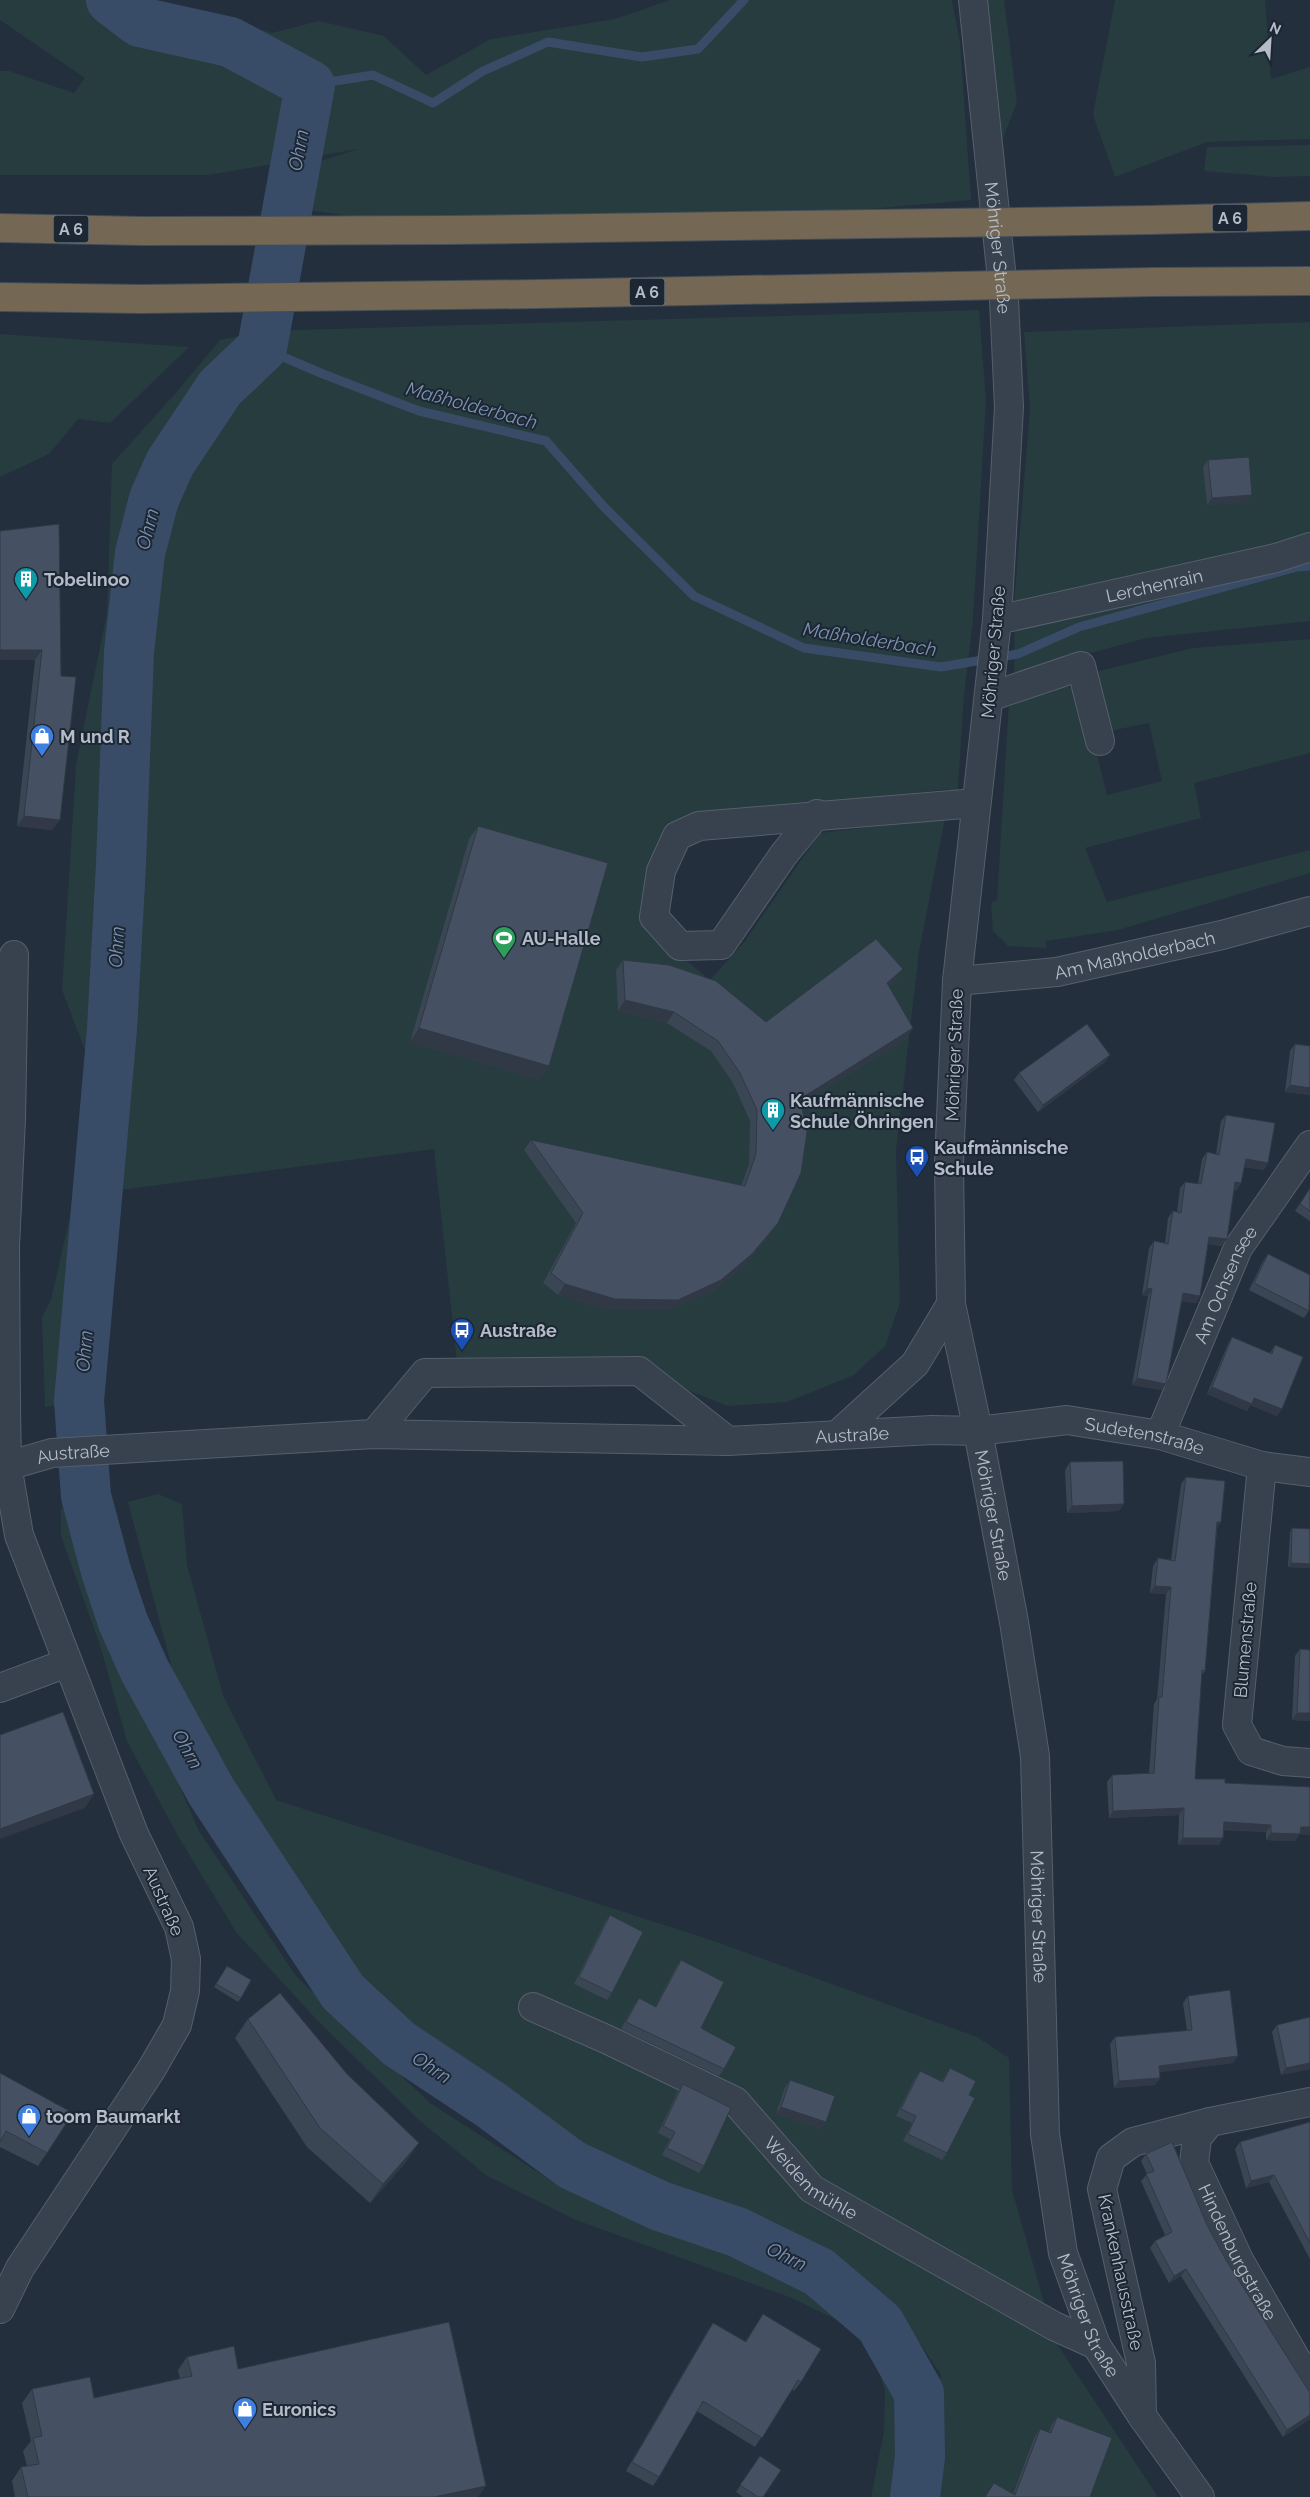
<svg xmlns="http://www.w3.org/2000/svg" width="1310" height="2497" font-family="Raleway,sans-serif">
<rect width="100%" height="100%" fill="#242f3e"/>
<g fill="#263c3f">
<polygon points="0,0 133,0 202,13 272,33 319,21 384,36 426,75 491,39 615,19 670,0 952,0 960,43 971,200 660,228 450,230 308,210 295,169 358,149 209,175 0,175 0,71 9,71 74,93 85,78 0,20"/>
<polygon points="973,0 1004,0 1017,102 991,169"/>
<polygon points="1115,0 1265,0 1271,79 1310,67 1310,139 1207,142 1115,177 1093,115"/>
<polygon points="1310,145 1310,176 1274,177 1204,171 1207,147"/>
<polygon points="979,310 986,400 973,620 964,694 957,804 950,789 687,818 652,866 676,952 710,980 745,941 820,833 945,818 919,952 896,1150 900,1303 885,1346 854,1375 787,1402 728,1406 639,1371 458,1372 434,1149 97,1193 79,1401 45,1407 42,1317 51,1300 73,1203 86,1053 62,990 76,765 107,613 112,464 181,387 220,340 265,331"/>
<polygon points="1310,322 1310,621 1146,638 1014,674 1015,591 1030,409 1024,332"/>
<polygon points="0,334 189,347 110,423 78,419 49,454 0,477"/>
<polygon points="1310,639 1310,753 1194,783 1201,818 1085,848 1107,902 1310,850 1310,873 1118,930 1046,941 1046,948 1008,946 993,931 991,903 997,900 1009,703 1059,683 1081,692 1107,795 1162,781 1149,723 1104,732 1091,673 1193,648"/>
<polygon points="158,1494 182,1504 187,1565 223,1695 276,1800 711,1940 977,2037 1009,2058 1012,2190 1055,2341 1158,2497 922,2497 941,2375 895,2306 812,2257 654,2192 548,2139 408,2024 330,1945 231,1786 172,1668 128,1502"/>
<polygon points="83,1499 86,1524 112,1619 142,1701 199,1831 296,1976 430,2103 561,2187 623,2215 800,2283 851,2312 891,2350 912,2394 896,2497 871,2497 884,2431 885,2392 875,2354 839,2321 792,2298 576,2220 487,2176 419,2120 318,2021 236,1932 178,1836 127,1741 100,1645 61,1536 61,1509"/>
</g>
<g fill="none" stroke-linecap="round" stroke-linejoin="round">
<g stroke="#394c67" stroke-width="9">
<polyline points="310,85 373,75 433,103 483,71 548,42 642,57 698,49 744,0"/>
<polyline points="262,348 323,374 419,411 546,441 604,507 694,596 804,648 941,667 1018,654 1079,627 1297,567 1310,566"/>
</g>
<polyline stroke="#394c67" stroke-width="50" points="111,0 140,22 230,42 310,85 262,348 220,388 170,463 154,499 140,553 129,652 121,864 112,1029 79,1401 86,1496 106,1571 123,1622 144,1669 211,1791 343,1992 399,2044 491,2105 572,2165 660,2206 737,2232 819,2272 880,2324 919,2393 920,2457 915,2497"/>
<g stroke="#565f6c" stroke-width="30">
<g id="minor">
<path id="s1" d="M 973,0 L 1004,299 L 1009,407 L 997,620 L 957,981 L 949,1164 L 951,1304 L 978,1431 L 1014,1622 L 1035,1756 L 1045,2134 L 1063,2253 L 1096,2345 L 1142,2416 L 1200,2497"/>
<path id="s2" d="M 997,620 L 1276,558 L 1310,547"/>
<polyline points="989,697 1081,666 1100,741"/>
<polyline points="817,814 784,854 721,945 680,946 654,917 661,871 677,836 699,826 976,803"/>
<path id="s3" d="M 957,981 L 1057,972 L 1222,935 L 1310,911"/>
<polyline points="374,1434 425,1373 639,1371 728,1441"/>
<polyline points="837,1435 915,1364 951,1304"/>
<path id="s4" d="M 1160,1435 L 1238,1248 L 1310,1145"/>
<polyline points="1262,1466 1237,1725 1251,1751 1283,1761 1310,1763"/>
<path id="s5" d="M 0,1468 L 52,1453 L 374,1434 L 728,1441 L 932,1430 L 978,1431 L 1067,1420 L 1160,1435 L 1262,1466 L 1310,1472"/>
<polyline points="0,1688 67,1663"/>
<path id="s6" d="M 533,2007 L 606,2039 L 735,2101 L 812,2189 L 1054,2326 L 1096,2345"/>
<path id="s7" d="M 1210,2122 L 1197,2138 L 1194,2163 L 1239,2260 L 1296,2359 L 1310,2377"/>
<polyline points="0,2309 20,2268 151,2070 177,2025 185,1991 186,1959 179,1927 134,1834 19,1535 7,1465 6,1412 5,1246 11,1119 14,955"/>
<polyline points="1142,2416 1141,2363 1102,2189 1111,2158 1133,2142 1210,2122 1310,2102"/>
</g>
</g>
<g stroke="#434c59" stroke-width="30">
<g id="highway">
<polyline points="1150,220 1310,216"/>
<polyline points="0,228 142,231 450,230"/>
<polyline points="1153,282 1310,281"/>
<polyline points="0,297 142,299"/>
</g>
</g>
<use href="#minor" stroke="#38414e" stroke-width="28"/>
<use href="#highway" stroke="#746855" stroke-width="28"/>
<g stroke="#434c59" stroke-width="30" stroke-linecap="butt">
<g id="highway-bridge">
<polyline points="450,230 1150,220"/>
<polyline points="142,299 539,294 1153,282"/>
</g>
</g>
<use href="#highway-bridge" stroke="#746855" stroke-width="28"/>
</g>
<g fill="#3b4654">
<polygon points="1208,460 1247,502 1207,505 1203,467"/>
<polygon points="0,531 61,676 52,830 17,826 35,660"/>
<polygon points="478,826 549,1066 539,1080 410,1042 469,839"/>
<polygon points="623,960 766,1022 896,980 889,986 913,1028 906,1039 801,1104 778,1223 771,1234 745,1265 714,1290 670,1310 608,1310 558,1295 543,1283 576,1223 524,1150 531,1140 741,1186 749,1164 750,1121 733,1083 711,1051 667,1023 618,1011 616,970"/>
<polygon points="1295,1044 1310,1095 1285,1092 1290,1051"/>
<polygon points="1105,1062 1038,1112 1014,1080 1019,1073"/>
<polygon points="1226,1115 1264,1170 1244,1167 1241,1183 1237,1190 1234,1190 1222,1246 1208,1244 1200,1296 1196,1303 1182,1301 1162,1390 1132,1385 1148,1296 1142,1295 1149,1248 1154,1241 1165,1243 1168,1218 1173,1211 1177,1212 1180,1188 1185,1182 1198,1184 1202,1159 1207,1152 1216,1154 1221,1121"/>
<polygon points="1310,1188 1310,1221 1295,1211"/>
<polygon points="1268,1254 1310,1309 1304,1318 1249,1290 1263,1261"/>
<polygon points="1232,1337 1270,1353 1275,1345 1282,1409 1277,1416 1250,1405 1247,1411 1207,1394 1228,1344"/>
<polygon points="1070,1462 1119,1511 1067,1513 1065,1470"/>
<polygon points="1186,1477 1217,1529 1205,1671 1201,1675 1195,1779 1225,1783 1310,1787 1310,1835 1300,1834 1295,1841 1266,1840 1266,1832 1224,1830 1219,1845 1178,1845 1179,1815 1109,1818 1107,1782 1112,1775 1149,1773 1154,1704 1157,1699 1166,1594 1150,1593 1153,1566 1158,1558 1171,1560 1181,1484"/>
<polygon points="1292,1528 1310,1529 1310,1568 1288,1567 1290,1532"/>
<polygon points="1300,1649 1310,1650 1310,1721 1292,1720 1295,1656"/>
<polygon points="610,1915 612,1993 607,2000 574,1984 605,1922"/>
<polygon points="681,1960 701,2028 724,2069 719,2076 621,2029 634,2005 639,1998 655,2007 676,1967"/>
<polygon points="227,1966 241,1998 238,2002 214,1987"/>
<polygon points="1188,1996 1233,2063 1159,2072 1160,2078 1155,2085 1114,2088 1110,2044 1115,2037 1187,2031 1183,2003"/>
<polygon points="248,2019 406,2162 370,2203 307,2147 235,2038"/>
<polygon points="1277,2025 1310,2069 1281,2075 1272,2032"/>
<polygon points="950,2068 969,2095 947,2153 942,2160 903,2141 912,2123 896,2116 915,2078 920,2071 942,2081"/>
<polygon points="0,2073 47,2153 38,2166 0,2147"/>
<polygon points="790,2080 826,2122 821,2129 776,2114 785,2087"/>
<polygon points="683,2084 704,2166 699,2173 662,2155 670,2139 658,2133 678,2091"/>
<polygon points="1310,2122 1310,2259 1269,2182 1246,2188 1235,2149 1240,2142"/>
<polygon points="1146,2154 1207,2225 1310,2419 1283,2437 1181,2276 1169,2283 1150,2248 1155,2241 1165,2235 1141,2181 1147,2174 1141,2161"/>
<polygon points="763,2314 801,2382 794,2391 792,2389 755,2447 697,2411 659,2477 653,2486 626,2471 707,2332 713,2323 745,2342"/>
<polygon points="187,2357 238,2369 478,2497 15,2497 12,2481 21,2467 27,2466 23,2451 31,2441 22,2403 32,2389 94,2398 180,2379 178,2370"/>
<polygon points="1057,2417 1090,2497 985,2497 994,2483 1013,2494 1035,2436 1040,2429 1049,2432 1052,2424"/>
<polygon points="760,2456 763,2497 743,2497 736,2492"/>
</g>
<g fill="#303945">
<polygon points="1252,495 1247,502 1207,505 1212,498"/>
<polygon points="0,650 42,650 35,660 0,660"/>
<polygon points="24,816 60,820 52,830 17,826"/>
<polygon points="903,969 896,980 880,993 887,983"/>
<polygon points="625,1000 674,1012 667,1023 618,1011"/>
<polygon points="419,1028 549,1066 539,1080 410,1042"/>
<polygon points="913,1028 906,1039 793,1109 800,1099"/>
<polygon points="1110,1055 1105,1062 1038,1112 1043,1105"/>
<polygon points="1290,1085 1310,1088 1310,1095 1285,1092"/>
<polygon points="1246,1159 1268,1163 1264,1170 1241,1166"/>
<polygon points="1235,1182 1241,1183 1237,1190 1231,1189"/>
<polygon points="778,1223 771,1234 745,1265 714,1290 670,1310 608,1310 558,1295 565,1284"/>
<polygon points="1209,1237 1227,1239 1222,1246 1204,1243"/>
<polygon points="1147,1288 1152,1289 1148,1296 1142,1295"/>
<polygon points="1183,1293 1200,1296 1196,1303 1179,1300"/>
<polygon points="1137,1378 1166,1384 1162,1390 1132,1385"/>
<polygon points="1212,1387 1254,1398 1282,1409 1277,1416 1250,1405 1247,1411 1207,1394"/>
<polygon points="1124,1504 1119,1511 1067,1513 1072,1506"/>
<polygon points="1217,1522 1221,1522 1217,1529"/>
<polygon points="1291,1563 1310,1564 1310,1568 1288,1567"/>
<polygon points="1155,1586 1171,1587 1166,1594 1150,1593"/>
<polygon points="1297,1713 1310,1713 1310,1721 1292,1720"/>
<polygon points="94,1794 85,1808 0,1839 0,1829"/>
<polygon points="1184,1808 1179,1815 1109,1818 1113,1811"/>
<polygon points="1224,1822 1271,1825 1266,1832 1219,1829"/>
<polygon points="1301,1827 1310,1827 1310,1835 1296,1834"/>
<polygon points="1271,1833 1300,1834 1295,1841 1266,1840"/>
<polygon points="1183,1838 1223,1838 1219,1845 1178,1845"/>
<polygon points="1238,2056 1233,2063 1154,2073 1159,2066"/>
<polygon points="1310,2063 1310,2069 1281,2075 1286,2068"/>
<polygon points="1160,2078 1155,2085 1114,2088 1119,2081"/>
<polygon points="781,2107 826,2122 821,2129 776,2114"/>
<polygon points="419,2143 406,2162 370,2203 383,2184"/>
<polygon points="1274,2175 1269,2182 1246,2188 1251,2181"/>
<polygon points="1186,2269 1181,2276 1169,2283 1174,2276"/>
<polygon points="1310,2415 1310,2419 1283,2437 1287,2430"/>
<polygon points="486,2486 478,2497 434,2497"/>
</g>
<g fill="#455162" stroke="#303945">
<polygon points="1249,457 1252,495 1212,498 1208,460"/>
<polygon points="59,524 61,676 76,677 60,820 24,816 42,650 0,650 0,531"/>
<polygon points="478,826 608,863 549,1066 419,1028"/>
<polygon points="876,939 903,969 887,983 913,1028 800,1099 807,1132 801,1173 778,1223 752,1254 721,1280 678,1300 615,1299 565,1284 551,1273 583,1213 531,1140 745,1186 756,1154 757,1110 740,1073 718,1041 674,1012 625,1000 623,960 669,965 716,981 766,1022"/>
<polygon points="1087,1024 1110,1055 1043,1105 1019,1073"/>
<polygon points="1295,1044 1310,1046 1310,1088 1290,1085"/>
<polygon points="1226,1115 1275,1123 1268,1163 1246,1159 1241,1183 1235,1182 1227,1239 1209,1237 1200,1296 1183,1293 1166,1384 1137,1378 1152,1289 1147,1288 1154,1241 1168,1244 1173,1211 1181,1213 1185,1182 1201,1184 1207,1152 1219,1155"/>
<polygon points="1310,1188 1310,1211 1300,1204"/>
<polygon points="1268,1254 1310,1275 1309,1311 1254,1283"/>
<polygon points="1232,1337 1272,1354 1275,1345 1303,1357 1282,1409 1254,1398 1252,1404 1212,1387"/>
<polygon points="1123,1461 1124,1504 1072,1506 1070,1462"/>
<polygon points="1186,1477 1225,1481 1221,1522 1217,1522 1205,1671 1202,1670 1195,1779 1225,1779 1225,1783 1310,1787 1310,1827 1301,1827 1300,1834 1271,1833 1271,1825 1224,1822 1223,1838 1183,1838 1184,1808 1113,1811 1112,1775 1154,1773 1159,1697 1162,1697 1171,1587 1155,1586 1158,1558 1175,1561"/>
<polygon points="1292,1528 1310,1529 1310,1564 1291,1563"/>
<polygon points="1300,1649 1310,1650 1310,1713 1297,1713"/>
<polygon points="63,1712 94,1794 0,1829 0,1735"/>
<polygon points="610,1915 643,1932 612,1993 579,1977"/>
<polygon points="681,1960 724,1982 701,2028 736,2047 724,2069 626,2022 639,1998 656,2007"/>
<polygon points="227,1966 251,1980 241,1998 216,1984"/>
<polygon points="1230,1990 1238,2056 1159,2066 1160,2078 1119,2081 1115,2037 1192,2030 1188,1996"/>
<polygon points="280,1993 347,2074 419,2143 383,2184 320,2128 248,2019"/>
<polygon points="1310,2017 1310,2063 1286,2068 1277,2025"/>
<polygon points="950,2068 976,2081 969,2095 975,2098 947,2153 908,2134 916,2116 901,2109 920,2071 943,2082"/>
<polygon points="0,2073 73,2113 47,2153 6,2131 0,2142"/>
<polygon points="790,2080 835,2096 826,2122 781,2107"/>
<polygon points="683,2084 731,2108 704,2166 667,2148 675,2132 663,2126"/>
<polygon points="1310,2122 1310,2243 1274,2175 1251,2181 1240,2142"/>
<polygon points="1172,2142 1207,2225 1226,2260 1310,2393 1310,2415 1287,2430 1186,2269 1174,2276 1155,2241 1172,2232 1146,2174 1154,2171 1146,2154"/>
<polygon points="763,2314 821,2349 801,2382 798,2380 762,2438 703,2401 659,2477 632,2462 713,2323 746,2342"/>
<polygon points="449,2322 486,2486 434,2497 28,2497 21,2467 39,2464 33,2438 42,2436 32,2389 90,2377 94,2398 192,2376 187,2357 234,2346 238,2369"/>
<polygon points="1057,2417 1112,2438 1090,2497 985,2497 994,2483 1015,2495 1040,2429 1051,2433"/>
<polygon points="760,2456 781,2470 763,2497 758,2497 740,2485"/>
</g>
<defs>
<g id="building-pin" transform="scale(1.25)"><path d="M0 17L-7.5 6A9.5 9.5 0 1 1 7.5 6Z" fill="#0f9aa8" stroke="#1d2633"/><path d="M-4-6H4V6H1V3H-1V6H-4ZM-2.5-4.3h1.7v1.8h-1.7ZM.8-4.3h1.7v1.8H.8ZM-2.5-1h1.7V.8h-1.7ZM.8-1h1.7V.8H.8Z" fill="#fff"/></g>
<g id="shop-pin" transform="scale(1.25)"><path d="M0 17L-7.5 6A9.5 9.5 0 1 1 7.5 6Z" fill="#3f7fe0" stroke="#1d2633"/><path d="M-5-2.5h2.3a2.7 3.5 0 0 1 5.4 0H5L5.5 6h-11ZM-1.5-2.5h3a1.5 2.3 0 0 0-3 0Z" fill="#fff"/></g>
<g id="stadium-pin" transform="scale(1.25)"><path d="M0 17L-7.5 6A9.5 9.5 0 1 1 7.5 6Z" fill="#2e9e5b" stroke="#1d2633"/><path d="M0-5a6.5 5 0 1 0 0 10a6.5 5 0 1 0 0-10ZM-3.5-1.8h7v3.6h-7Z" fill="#fff"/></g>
<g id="bus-pin" transform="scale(1.25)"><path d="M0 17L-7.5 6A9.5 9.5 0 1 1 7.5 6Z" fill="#1a4fb4" stroke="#1d2633"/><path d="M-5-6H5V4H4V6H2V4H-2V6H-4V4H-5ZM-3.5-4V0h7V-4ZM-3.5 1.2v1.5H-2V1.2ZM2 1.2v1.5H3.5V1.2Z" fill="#fff"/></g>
</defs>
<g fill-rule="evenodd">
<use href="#building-pin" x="26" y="579"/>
<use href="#shop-pin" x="42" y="736"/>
<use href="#stadium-pin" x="504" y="938"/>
<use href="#building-pin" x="773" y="1110"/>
<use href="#bus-pin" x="917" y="1157"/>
<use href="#bus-pin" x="462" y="1330"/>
<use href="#shop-pin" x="29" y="2116"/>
<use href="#shop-pin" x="245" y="2409"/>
</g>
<g text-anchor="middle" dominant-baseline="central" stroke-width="4" stroke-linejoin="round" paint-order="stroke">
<g fill="#1d2633" stroke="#878f9c" stroke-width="1">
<rect x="1212.5" y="204.5" width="35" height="27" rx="4"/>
<rect x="53.5" y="215.5" width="35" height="27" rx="4"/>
<rect x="629.5" y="278.5" width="35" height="27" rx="4"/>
</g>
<g font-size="16" font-weight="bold" fill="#b4bcc9">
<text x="1230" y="218">A 6</text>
<text x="71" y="229">A 6</text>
<text x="647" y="292">A 6</text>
</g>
<g font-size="18" fill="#b4bcc9" stroke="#1d2633">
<text stroke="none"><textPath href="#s1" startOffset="249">Möhriger Straße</textPath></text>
<text stroke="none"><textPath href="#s2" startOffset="161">Lerchenrain</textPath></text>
<text transform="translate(993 652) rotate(-85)">Möhriger Straße</text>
<text stroke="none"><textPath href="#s3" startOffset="180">Am Maßholderbach</textPath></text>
<text transform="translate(954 1055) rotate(-88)">Möhriger Straße</text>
<text stroke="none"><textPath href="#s4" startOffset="164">Am Ochsensee</textPath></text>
<text stroke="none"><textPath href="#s5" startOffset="855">Austraße</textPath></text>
<text stroke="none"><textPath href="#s5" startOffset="1150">Sudetenstraße</textPath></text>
<text stroke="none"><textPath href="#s5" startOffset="75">Austraße</textPath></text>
<text stroke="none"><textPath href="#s1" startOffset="1524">Möhriger Straße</textPath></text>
<text transform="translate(1245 1640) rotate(-85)">Blumenstraße</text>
<text transform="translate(164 1901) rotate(66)">Austraße</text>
<text stroke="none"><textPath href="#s1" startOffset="1929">Möhriger Straße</textPath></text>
<text stroke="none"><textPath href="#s6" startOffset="332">Weidenmühle</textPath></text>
<text stroke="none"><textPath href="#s7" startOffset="145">Hindenburgstraße</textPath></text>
<text transform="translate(1121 2272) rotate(78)">Krankenhausstraße</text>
<text stroke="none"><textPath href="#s1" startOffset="2334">Möhriger Straße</textPath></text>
</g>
<g font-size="18" font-weight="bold" fill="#b4bcc9" stroke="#1d2633" text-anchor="start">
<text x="44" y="579">Tobelinoo</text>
<text x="60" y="736">M und R</text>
<text x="522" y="938">AU-Halle</text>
<text x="790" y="1100">Kaufmännische<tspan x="790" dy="21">Schule Öhringen</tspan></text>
<text x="934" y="1147">Kaufmännische<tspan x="934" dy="21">Schule</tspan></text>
<text x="480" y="1330">Austraße</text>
<text x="46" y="2116">toom Baumarkt</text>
<text x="262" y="2409">Euronics</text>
</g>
<g font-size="19" font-style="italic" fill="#7c92b1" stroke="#1d2633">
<text transform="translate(298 150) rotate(-80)">Ohrn</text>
<text transform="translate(472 405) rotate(15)">Maßholderbach</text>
<text transform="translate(147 529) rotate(-76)">Ohrn</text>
<text transform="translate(870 639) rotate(9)">Maßholderbach</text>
<text transform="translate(116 947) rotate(-87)">Ohrn</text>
<text transform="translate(84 1351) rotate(-85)">Ohrn</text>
<text transform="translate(188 1749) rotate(61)">Ohrn</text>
<text transform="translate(432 2067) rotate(33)">Ohrn</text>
<text transform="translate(787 2256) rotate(26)">Ohrn</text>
</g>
</g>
<g transform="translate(1270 40) rotate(25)" stroke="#1d2633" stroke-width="4" paint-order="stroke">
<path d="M0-4L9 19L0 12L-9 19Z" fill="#b4bcc9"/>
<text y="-8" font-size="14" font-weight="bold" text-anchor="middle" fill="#b4bcc9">N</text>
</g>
</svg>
